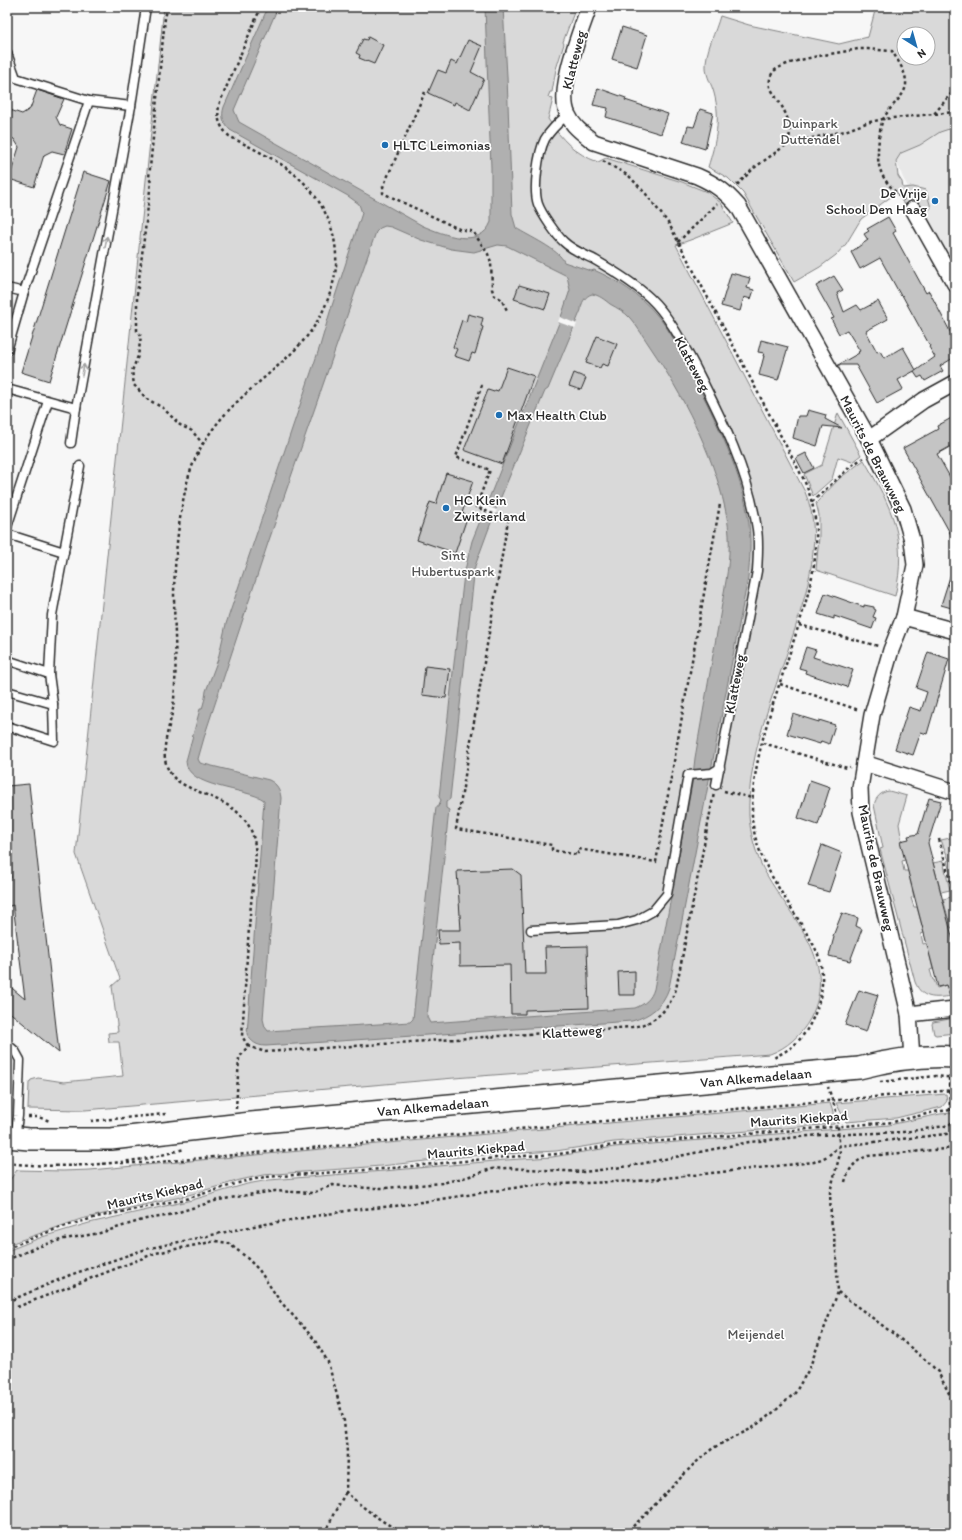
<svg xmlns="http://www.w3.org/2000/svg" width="962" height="1540" font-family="Itim,sans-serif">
<rect width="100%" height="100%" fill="#f7f7f7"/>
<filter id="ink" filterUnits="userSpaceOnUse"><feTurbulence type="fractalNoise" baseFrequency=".025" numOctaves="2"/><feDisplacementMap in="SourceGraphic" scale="8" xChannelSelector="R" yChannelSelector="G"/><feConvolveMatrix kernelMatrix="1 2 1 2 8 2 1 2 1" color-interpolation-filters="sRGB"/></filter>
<g filter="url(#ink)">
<polygon fill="#e8e8e8" points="955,125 955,269 903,178 892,149"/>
<g fill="#d9d9d9" stroke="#828282" fill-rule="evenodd">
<path d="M 164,7 L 576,7 L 563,42 L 564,44 L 556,69 L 552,92 L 550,92 L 548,97 L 553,99 L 548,119 C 561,139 575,154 598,162 L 606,158 L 682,182 L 707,192 L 721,203 L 733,223 L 693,239 L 676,245 L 805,492 C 827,542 802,607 786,656 C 769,706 747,762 749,816 C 750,832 755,850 761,864 C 785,914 842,958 810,1019 C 801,1035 787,1048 770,1054 L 454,1078 L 85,1110 L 28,1109 L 29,1083 L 31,1080 L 38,1078 L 64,1082 L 123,1076 L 119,1042 L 109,1042 L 108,1033 L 118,1032 L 112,986 L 120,979 L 76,854 Z"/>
<path d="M 876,7 L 955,7 L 955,127 L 940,132 L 920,145 L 901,153 L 896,161 L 898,176 L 902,182 L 903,188 L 913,187 L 926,190 L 931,208 L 925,214 L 921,206 L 908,212 L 898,194 L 896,193 L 861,219 L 846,244 L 836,255 L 820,267 L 794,282 L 743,193 L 728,178 L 708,167 C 716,142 721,119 714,93 C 712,85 706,76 706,67 C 705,52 716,31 720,16 L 749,25 L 839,44 L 868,37 ZM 904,34 L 928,34 L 928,58 L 904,58 Z"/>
<polygon points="838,413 861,455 852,462 838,457 832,479 813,496 804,474 822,465"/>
<path d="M 864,460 C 892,508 908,539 895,596 L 816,570 L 819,537 L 819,515 L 816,503 L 840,478 Z"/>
<path d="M 889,791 L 907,796 L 899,824 L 905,860 L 902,861 L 904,871 L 908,871 L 914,897 L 911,898 L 914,907 L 917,907 L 924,933 L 921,934 L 923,944 L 927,943 L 933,969 L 930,970 L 933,980 L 934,980 L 937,988 L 946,985 L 955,996 C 938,997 923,1002 915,982 L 881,853 L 880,849 L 883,848 L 874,805 C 876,797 881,792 889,791 Z"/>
<polygon points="955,822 955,887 954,887 947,861 949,860 941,840 950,838"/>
<polygon points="943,861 950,890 941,892 933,863"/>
<polygon points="952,897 955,907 955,927 951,928 943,899"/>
<polygon points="955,1018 955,1033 936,1035 934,1034 932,1024 933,1022"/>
<polygon points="952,1093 955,1093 955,1533 7,1533 7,1251 42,1237 89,1223 192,1200 247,1184 269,1180 384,1171 506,1160 552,1157 614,1147 889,1125 940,1114 953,1113"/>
<polygon points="946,1094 947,1101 942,1107 896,1118 846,1122 836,1103"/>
<polygon points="830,1103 833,1112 834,1124 614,1142 556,1151 470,1156 381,1166 263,1175 240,1180 185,1196 81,1219 7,1245 7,1184 17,1170 63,1171 90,1170"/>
</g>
<path fill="#b0b0b0" stroke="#7b7b7b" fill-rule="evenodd" d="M 268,7 L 278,7 L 234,110 L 239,122 L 423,226 C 443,234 480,250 491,222 L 491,168 L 485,7 L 503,7 L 507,76 L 512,214 L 516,228 C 528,236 560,250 564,262 L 591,271 L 594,270 C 617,280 640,295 656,314 C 672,332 682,355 693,376 C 716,420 743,475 749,524 C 751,542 750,560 748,578 L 669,988 C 663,1006 650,1016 632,1021 L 266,1046 C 257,1046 251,1042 247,1034 L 264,800 C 247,788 186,788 186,761 L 200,709 L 202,709 L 205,698 L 206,691 L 218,659 L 226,624 L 320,346 L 330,312 L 362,213 L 359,204 L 348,196 L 230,130 C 223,123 221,116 224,107 ZM 385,226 L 391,227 L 421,240 L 451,249 L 474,252 L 498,245 L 507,246 L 567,276 L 570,290 L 559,323 L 472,541 L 464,574 L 439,797 L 441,800 L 438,807 L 436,807 L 413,1019 L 410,1022 L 268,1031 L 265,1027 L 263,1019 L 281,798 C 280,789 277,784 269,780 L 200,763 L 198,759 L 206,731 L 268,543 L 376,232 L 380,228 ZM 592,294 C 599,295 605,300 610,304 C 617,308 625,312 630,318 C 638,327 644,338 651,348 C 682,394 713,453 725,508 C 731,532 730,556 726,581 L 695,758 L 692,784 L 654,989 C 651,999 645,1004 635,1008 L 430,1023 L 427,1017 L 449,810 L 446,808 L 446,802 L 450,799 L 475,566 L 496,509 L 545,391 L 548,389 L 581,310 C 581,303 585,296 592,294 Z"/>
<g fill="#f7f7f7">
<polygon points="560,317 577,324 575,328 558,322"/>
<polygon points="484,505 497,510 494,517 481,513"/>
</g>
<g fill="#c4c4c4" stroke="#2b2b2b">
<polygon points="622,27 647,35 637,67 612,59"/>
<polygon points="368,37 383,45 374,64 359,58 360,55 356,53 363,39 367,40"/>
<polygon points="468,40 482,46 471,72 484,79 470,110 455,102 454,105 428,93 438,70 446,73 451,61 457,64"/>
<polygon points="598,88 626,98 625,100 668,114 661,134 606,117 608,108 593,105"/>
<polygon points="37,90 64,99 56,117 60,125 72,129 64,154 52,151 44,155 34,187 9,179 19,147 14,139 7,137 7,109 22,114 30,109"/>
<polygon points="700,109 713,113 705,149 683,142 688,126 694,127"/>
<polygon points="83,172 111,181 49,381 21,372"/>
<polygon points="888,217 896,231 893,233 926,293 929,291 955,341 955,357 940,366 943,371 925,381 922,376 918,378 914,372 935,357 929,347 930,346 902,295 901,296 880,258 860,269 851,252 868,240 864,234 869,231 867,229"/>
<polygon points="731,273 750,278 747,288 754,290 751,299 744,297 740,311 721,306"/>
<polygon points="834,276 843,290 837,293 844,312 857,305 861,310 878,301 888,319 866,331 877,352 880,351 884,358 903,347 916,370 898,380 903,389 877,403 856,365 838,365 859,353 858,352 860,351 847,330 839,334 831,319 834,318 816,286"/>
<polygon points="519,285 550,294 545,309 514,299"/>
<polygon points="468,314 483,318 481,326 483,327 475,354 472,353 469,361 454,356 457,349 453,347 462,320 466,322"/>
<polygon points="597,336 617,344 608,366 602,364 600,368 586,363"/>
<polygon points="761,340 788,347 778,380 759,375 764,356 763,356 764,353 758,352"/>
<polygon points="507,367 534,376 502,464 464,450 488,390 494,392 495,390 498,391"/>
<polygon points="574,373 586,378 581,390 569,386"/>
<polygon points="808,410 826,415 825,419 842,428 823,426 817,446 793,438 798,416 806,416"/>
<polygon points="955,416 955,444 937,454 955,486 955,542 903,448 938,429 937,426"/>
<polygon points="806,453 814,468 804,473 796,458"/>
<polygon points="446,473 473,481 462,513 468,515 455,553 417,540 430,502 436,504"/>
<polygon points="953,567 955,567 955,609 941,605"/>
<polygon points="825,593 864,607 864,605 874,607 874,609 876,610 873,617 876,618 872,629 834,616 834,619 818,614"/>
<polygon points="806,647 816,650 813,657 853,670 847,687 805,673 806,670 799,668"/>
<polygon points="928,652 949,659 927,734 921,732 913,755 895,749 909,707 921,711 927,692 916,688"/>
<polygon points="425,666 450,669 446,698 422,695"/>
<polygon points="793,714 819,722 819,720 835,725 829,744 821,741 820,744 787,734"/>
<polygon points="810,780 830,787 818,825 798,818"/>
<polygon points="29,784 39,876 59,1053 7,1010 7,984 25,999 13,905 7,907 7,876 11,878 7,842 7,786"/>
<polygon points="929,798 941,801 928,843 955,948 955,1000 951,1000 946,985 938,987 900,841 909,839 908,836 918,834"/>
<polygon points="822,845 842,853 829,892 808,886"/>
<polygon points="513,869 521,875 525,974 546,974 545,947 587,946 589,1008 525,1010 525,1014 511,1014 510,965 460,966 460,943 439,944 438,930 461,930 457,871"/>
<polygon points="842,913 858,918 856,926 862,929 850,961 829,956 834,937 833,936"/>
<polygon points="635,971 635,995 619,995 618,972"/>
<polygon points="859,990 865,992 865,991 878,995 866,1032 845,1025"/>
</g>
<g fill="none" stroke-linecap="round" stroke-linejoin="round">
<g stroke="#2b2b2b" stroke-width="11">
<g id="lane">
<polyline points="7,53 16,78 89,101 131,106"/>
<path d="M 567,115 C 559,122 551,129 545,139 C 538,153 533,190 538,204 C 541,213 557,236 564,242 C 572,250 585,255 595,260 C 614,271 634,283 650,298 C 670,317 683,344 696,368 C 722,419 749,472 757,529 C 759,543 758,557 757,571 L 716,785"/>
<polyline points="7,288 24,292 89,101"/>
<polyline points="7,351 24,292"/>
<polyline points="7,389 76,408 71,443"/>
<polyline points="76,408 131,106 146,7"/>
<polyline points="7,527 48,401"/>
<polyline points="7,534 64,552"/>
<polyline points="7,660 49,674"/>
<polyline points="7,691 53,704 54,741 7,726"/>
<polyline points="53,704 49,674 52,615 80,466"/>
<polyline points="531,930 618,925 637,920 653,911 667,894 688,775 712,773 720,768"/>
<polyline points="7,1044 15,1051 20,1060 18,1116 15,1138"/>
</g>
</g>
<g stroke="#2b2b2b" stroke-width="18">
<g id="street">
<path d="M 589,7 C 580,33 556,91 568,115 C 573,127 584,134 594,142 L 697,176 C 715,184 725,191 738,206 L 869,439 L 903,509 L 912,540 L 915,565 L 904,617 L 891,650 L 872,715 L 860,788 L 861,812 L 909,1014 L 912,1058"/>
<polyline points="913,209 955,284"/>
<polyline points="869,439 924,400 955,383"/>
<polyline points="904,617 955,631"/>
<polyline points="864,763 955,792"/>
<polyline points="909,1014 955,1009"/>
</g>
</g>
<g stroke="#2b2b2b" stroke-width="24">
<path id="secondary" d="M 7,1137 L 29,1139 L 111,1139 L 251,1123 L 859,1068 C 890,1060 922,1055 955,1057"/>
</g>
<g stroke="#2b2b2b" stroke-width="2.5" stroke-dasharray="3 3" stroke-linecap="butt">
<polyline points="169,7 167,10 165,18 149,178 151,182 137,295 137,331 141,336 138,356 132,371 134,385 147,399 163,408 180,425 192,431 203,444"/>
<polyline points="425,92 383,187 383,193 459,229 471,231 474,233 488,254 491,262 492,289 494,295 501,299 508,312"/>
<polyline points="935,114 955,112"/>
<path d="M 789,143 C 791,124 788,116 778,100 C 775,96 772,91 770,87 C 769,82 770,76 773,72 C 785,59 840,53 858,49 L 868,49 L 892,51 C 898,61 907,73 906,85 C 905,95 892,105 887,113 C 881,121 880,129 879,139 C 875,170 882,180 904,200"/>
<path d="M 603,161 L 629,176 L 646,194 L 669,224 L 803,478 C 830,535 810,590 792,646 C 775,699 752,757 752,814 C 753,855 781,890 801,924 C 808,936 816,947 820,960 C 823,974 823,988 819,1001 C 815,1017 806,1035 793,1046 C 787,1051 780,1054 774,1058"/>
<polyline points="737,185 754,168 789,143 845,131 866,123 883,119 934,114 955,89"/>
<polyline points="678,242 717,204"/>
<polyline points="482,385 456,457 490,470 476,507 508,520 456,829 552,845 552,850 578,855 578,849 656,862 720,504"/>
<polyline points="812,502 851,466 863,458"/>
<polyline points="799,625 878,646"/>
<polyline points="780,684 859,710"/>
<polyline points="763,743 847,768 850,767"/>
<polyline points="724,791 752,798"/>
<polyline points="939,839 955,900"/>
<path d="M 248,1046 L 242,1036 C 245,992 247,948 251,904 C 253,882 259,857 253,836 C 245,808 216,799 192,789 C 185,785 176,782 171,774 C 157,755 170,728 173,708 C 178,669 174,630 174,592 C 175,557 178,521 186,487 C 193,453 213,425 237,402 C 273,367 312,346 329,296 C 334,282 337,269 336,255 C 335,222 316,189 289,170 C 272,157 249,147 229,136 C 219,126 216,117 220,102 L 261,7"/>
<path d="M 248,1046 L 265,1052 L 632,1027 C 654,1024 669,1010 676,989 L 714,793"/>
<polyline points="949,1078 950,1109 955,1118"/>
<polyline points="880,1082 936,1076 955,1078"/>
<polyline points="236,1109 239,1058 248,1046"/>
<polyline points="28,1117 38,1117 50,1121"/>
<polyline points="91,1121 166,1114"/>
<path d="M 7,1163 C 52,1168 98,1166 143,1159 C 157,1157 171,1152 185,1149"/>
<polyline points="121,1163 148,1163 757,1107 955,1090"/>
<path d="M 845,1182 C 848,1169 856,1160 868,1156 L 955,1148"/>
<polyline points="7,1248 59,1228 97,1217 186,1199 242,1182 265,1177 382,1169 506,1157 559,1154 614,1145 893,1122 939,1111 955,1110"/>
<polyline points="7,1260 37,1247 64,1239 100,1233 146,1219 166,1216 218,1200 254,1194 275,1191 312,1193 333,1185 367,1188 387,1188 442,1183 467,1177 491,1169 507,1168 584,1172 630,1166 749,1142 820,1135 904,1132 945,1126 955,1122"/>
<polyline points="838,1292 899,1338 928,1362 938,1372 955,1405"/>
<polyline points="7,1302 70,1275 146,1249 254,1226 352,1210 395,1206 533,1185 638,1181 814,1162 828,1156 839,1146 955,1133"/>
<path d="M 17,1307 L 156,1253 L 216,1241 L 228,1243 L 245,1256 L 259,1270 L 280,1301 L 314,1339 L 328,1362 L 344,1421 L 347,1452 L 346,1492 C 363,1508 382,1522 403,1533"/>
<polyline points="326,1533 333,1515 346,1492"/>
<polyline points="623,1533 630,1529 644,1516 693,1465 713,1448 734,1437 751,1429 775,1411 795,1393 809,1369 838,1292 836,1251 831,1219 830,1192 840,1154 837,1114 828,1087"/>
</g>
<use href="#lane" stroke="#fff" stroke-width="8"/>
<use href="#street" stroke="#fff" stroke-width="15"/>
<use href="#secondary" stroke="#fff" stroke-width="21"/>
</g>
<defs><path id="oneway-shaft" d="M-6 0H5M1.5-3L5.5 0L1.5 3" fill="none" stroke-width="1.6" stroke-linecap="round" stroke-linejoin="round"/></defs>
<g stroke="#a0a0a0">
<use href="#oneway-shaft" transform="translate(106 242) rotate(-80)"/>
<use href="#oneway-shaft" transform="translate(83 370) rotate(-80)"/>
</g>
</g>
<g fill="#1f6fb2" stroke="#fff" stroke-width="1.5">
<circle cx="385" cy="145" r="4"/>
<circle cx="935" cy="201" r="4"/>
<circle cx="499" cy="415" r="4"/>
<circle cx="446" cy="508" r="4"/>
</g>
<g text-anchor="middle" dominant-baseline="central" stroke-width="3.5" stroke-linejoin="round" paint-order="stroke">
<g font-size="14" fill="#2b2b2b" stroke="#fff">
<text transform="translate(574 60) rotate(-76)">Klatteweg</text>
<text transform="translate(692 364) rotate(62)">Klatteweg</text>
<text transform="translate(873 454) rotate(63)">Maurits de Brauwweg</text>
<text transform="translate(735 684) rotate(-79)">Klatteweg</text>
<text transform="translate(876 868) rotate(78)">Maurits de Brauwweg</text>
<text transform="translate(572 1032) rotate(-4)">Klatteweg</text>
<text transform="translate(756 1078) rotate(-5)">Van Alkemadelaan</text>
<text transform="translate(433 1107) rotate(-5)">Van Alkemadelaan</text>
<text transform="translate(799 1119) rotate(-4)">Maurits Kiekpad</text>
<text transform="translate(476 1150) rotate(-5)">Maurits Kiekpad</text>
<text transform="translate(155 1194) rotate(-13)">Maurits Kiekpad</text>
</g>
<g font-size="14" fill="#565656" stroke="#fff">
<text x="810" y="123">Duinpark<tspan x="810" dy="16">Duttendel</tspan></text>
<text x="453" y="555">Sint<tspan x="453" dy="16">Hubertuspark</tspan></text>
<text x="756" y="1334">Meijendel</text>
</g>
<g font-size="14" fill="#2b2b2b" stroke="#fff" text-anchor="start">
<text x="393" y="145">HLTC Leimonias</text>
<text x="927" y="193" text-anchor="end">De Vrije<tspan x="927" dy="16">School Den Haag</tspan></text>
<text x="507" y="415">Max Health Club</text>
<text x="454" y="500">HC Klein<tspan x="454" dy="16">Zwitserland</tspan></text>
</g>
</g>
<rect width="962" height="1540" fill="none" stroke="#fff" stroke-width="24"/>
<rect x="12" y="12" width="938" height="1516" fill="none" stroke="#2b2b2b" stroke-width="1.5" filter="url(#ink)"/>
<g transform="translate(916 46) rotate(143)"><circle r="19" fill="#ffffff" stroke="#aaaaaa"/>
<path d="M0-3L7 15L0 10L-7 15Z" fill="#1f6fb2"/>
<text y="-6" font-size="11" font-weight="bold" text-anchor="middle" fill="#2b2b2b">N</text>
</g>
</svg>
